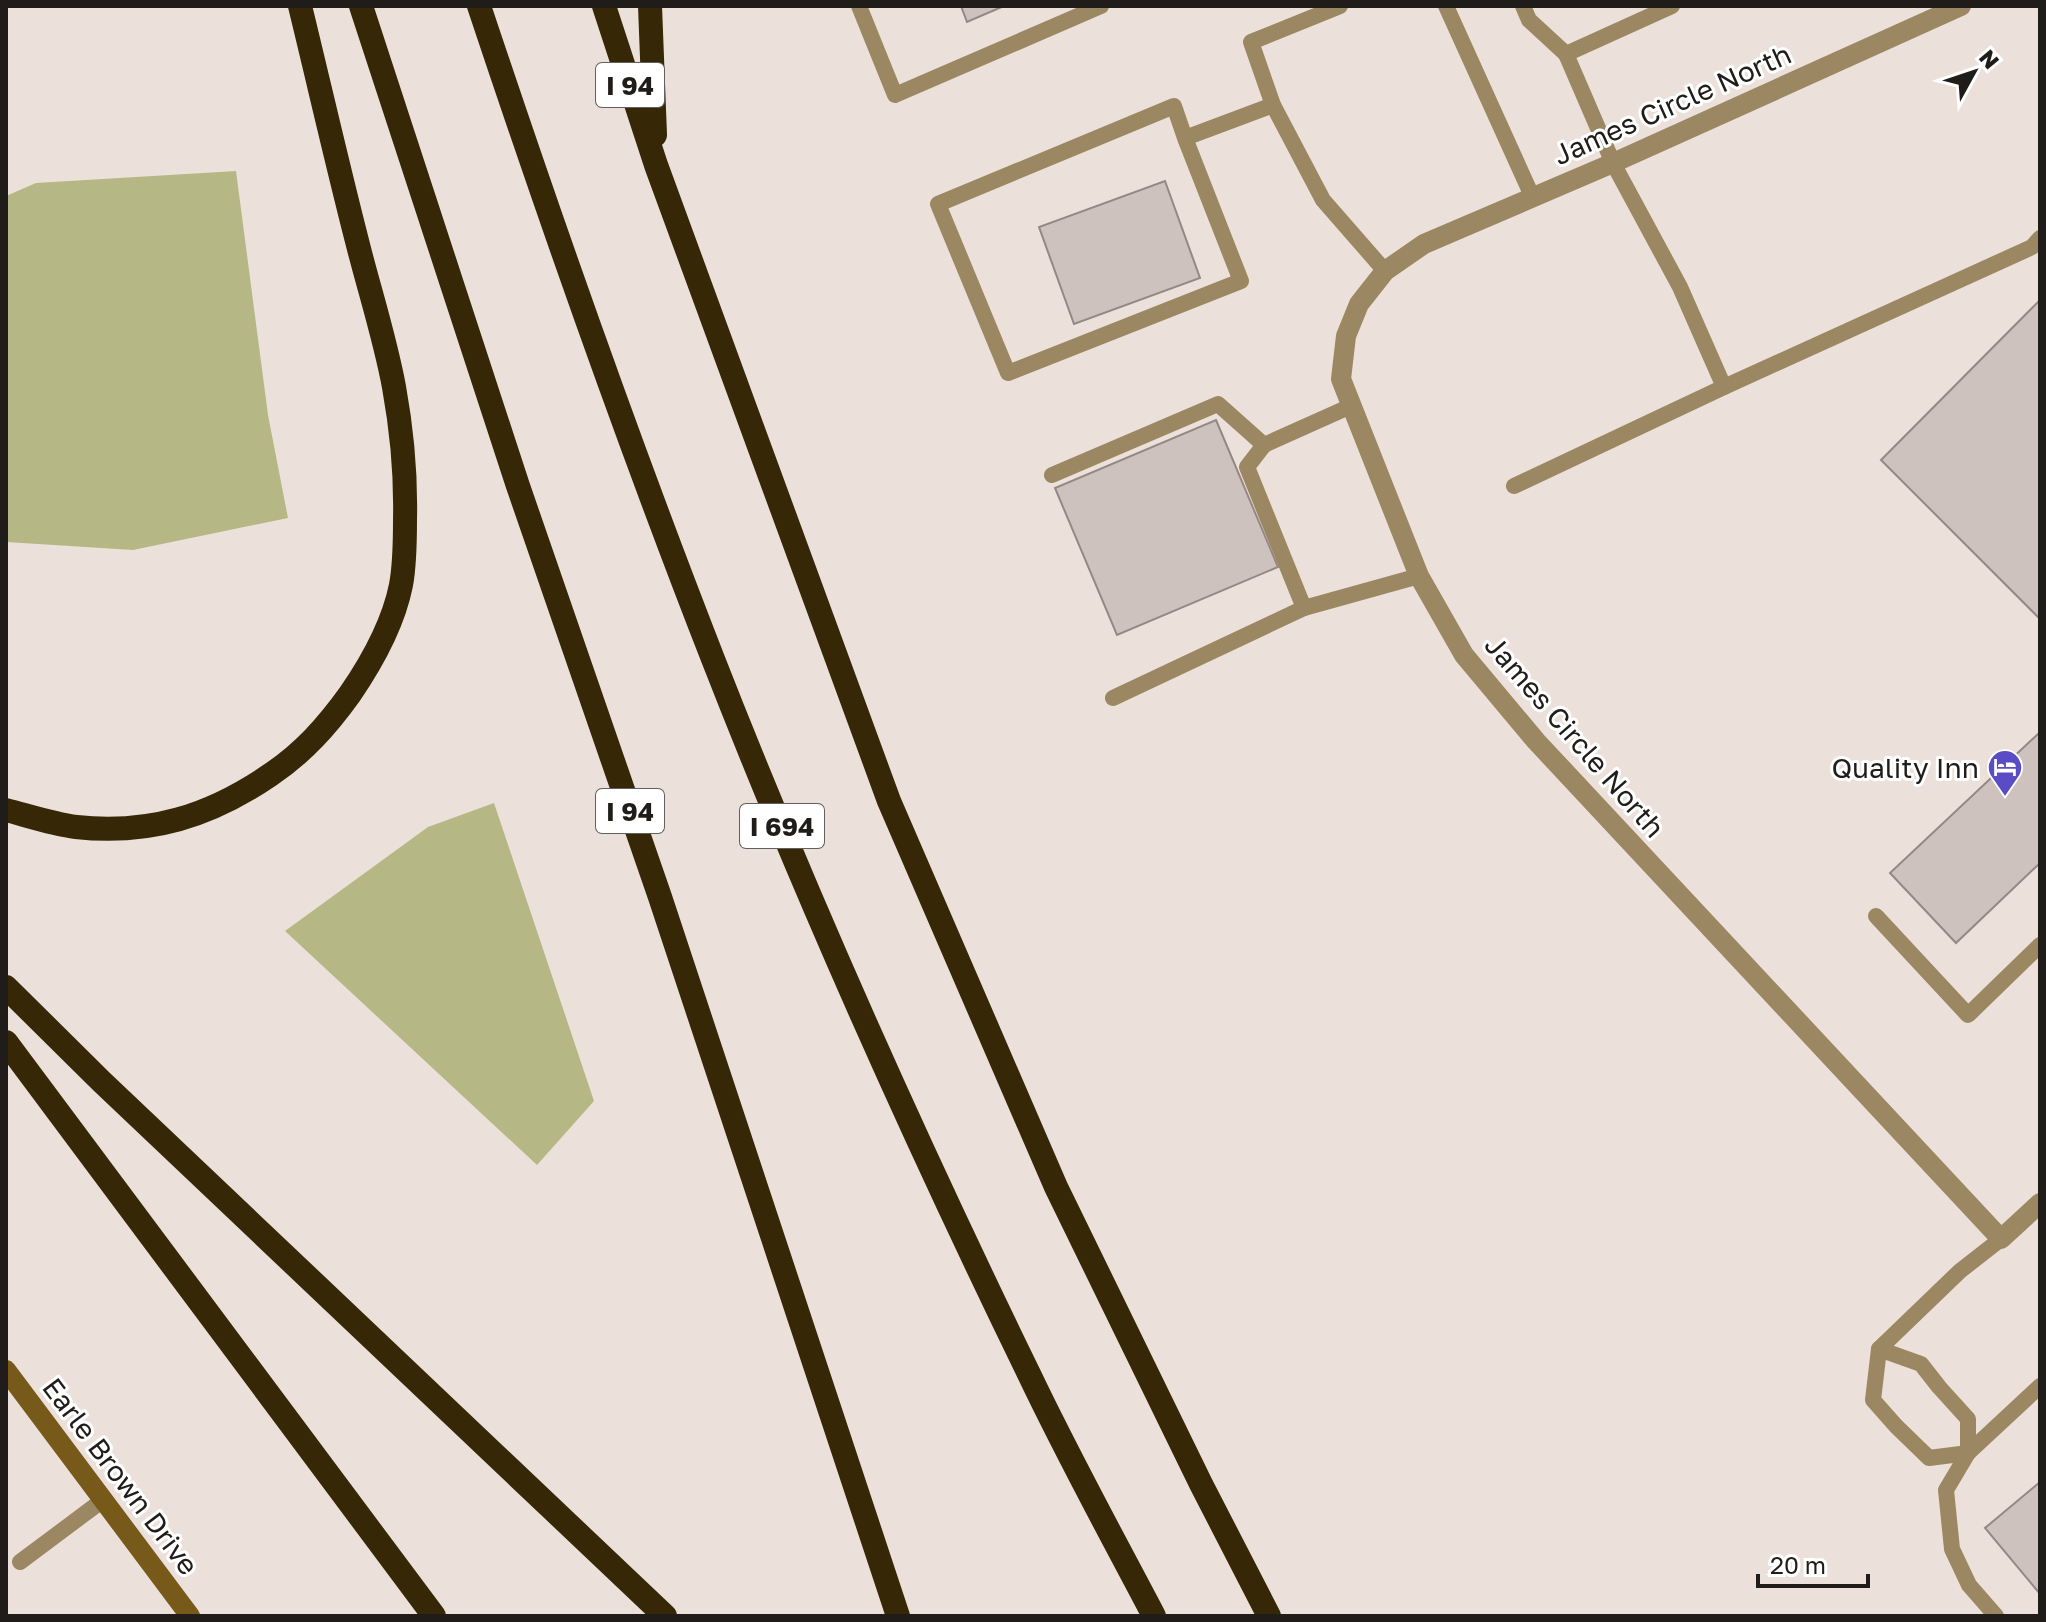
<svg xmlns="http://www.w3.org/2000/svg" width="2046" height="1622" font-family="'Golos Text',sans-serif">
<rect width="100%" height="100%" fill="#ebe1da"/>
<g fill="#b5b884">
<polygon points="236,171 268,415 288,518 133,550 6,542 6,196 36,183"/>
<polygon points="494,803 594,1101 537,1165 285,931 428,827"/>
</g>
<g fill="#cec2bf" stroke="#948885" stroke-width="2">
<polygon points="961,6 1004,6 967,22"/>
<polygon points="1165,181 1200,278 1074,324 1039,227"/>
<polygon points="2040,300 2040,619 1881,460"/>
<polygon points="1216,420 1278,567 1117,635 1055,488"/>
<polygon points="2040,732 2040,863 1956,943 1890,873"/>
<polygon points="2040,1482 2040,1594 1985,1528"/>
</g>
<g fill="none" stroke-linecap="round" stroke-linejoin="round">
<g stroke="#9b8761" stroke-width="16">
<polyline points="859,6 895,95 1101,6"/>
<polyline points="1340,6 1251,42 1273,105 1323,200 1385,271"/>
<polyline points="1446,6 1532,196"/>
<polyline points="1523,6 1529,20 1566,54"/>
<polyline points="1672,6 1566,54 1613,163 1680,287 1724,387"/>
<polyline points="1185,138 1174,106 938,204 1008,373 1241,281 1185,138 1273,105"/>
<polyline points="1264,445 1247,467 1304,608 1419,576"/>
<polyline points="1052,475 1218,404 1264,445 1351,406"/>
<polyline points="1514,486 1724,387 2032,247 2040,238"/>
<polyline points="1113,698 1304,608"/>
<polyline points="1876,916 1968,1015 2040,945"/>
<polyline points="1879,1349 1921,1364 1939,1387 1968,1419 1968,1453"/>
<polyline points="1968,1453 1929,1458 1896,1426 1873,1400 1879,1349 1960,1271 2001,1239"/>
<polyline points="20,1562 103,1500"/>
<polyline points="1996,1616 1969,1585 1952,1549 1946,1490 1968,1453 2040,1386"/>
</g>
<polyline stroke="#9b8761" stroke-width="20" points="1961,6 1613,163 1424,244 1385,271 1359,304 1346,336 1341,379 1419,576 1464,655 1536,741 2001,1239 2040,1203"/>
<polyline stroke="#775a19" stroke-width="20" points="6,1370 190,1616"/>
<g stroke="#362706" stroke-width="24">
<polyline points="361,6 518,486 660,897 898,1616"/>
<path d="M 479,6 C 552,225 629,444 713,659 C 808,902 915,1140 1029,1374 C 1068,1456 1112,1536 1154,1616"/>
<polyline points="604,6 656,165 889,801 1056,1187 1201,1484 1269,1616"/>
<polyline points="650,6 655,135"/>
<path d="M 6,810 C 29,816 53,824 76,827 C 150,835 210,816 270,775 C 303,753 327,726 350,694 C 372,662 393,625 401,585 C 405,564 405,541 405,519 C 406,475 402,431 394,387 C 385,338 369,289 357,241 C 337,163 319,84 300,6"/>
<polyline points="6,987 102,1082 665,1616"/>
<polyline points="6,1042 434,1616"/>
</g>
</g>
<defs>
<g id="hotel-pin" transform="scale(1.8)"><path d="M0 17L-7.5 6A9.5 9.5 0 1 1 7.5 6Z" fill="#5a4cc4" stroke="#fff"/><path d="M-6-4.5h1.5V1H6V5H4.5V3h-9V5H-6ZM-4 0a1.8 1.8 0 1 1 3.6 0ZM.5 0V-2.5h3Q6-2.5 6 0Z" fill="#fff"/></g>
</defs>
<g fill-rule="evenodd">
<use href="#hotel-pin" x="2005" y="767"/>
</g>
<g text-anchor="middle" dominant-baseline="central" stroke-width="6" stroke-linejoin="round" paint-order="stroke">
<g fill="#fff" stroke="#62605e" stroke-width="2">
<rect x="596" y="63" width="68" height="44" rx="6"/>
<rect x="596" y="789" width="68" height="44" rx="6"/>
<rect x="740" y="804" width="84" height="44" rx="6"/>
</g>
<g font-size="26" font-weight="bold" fill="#1f1c19">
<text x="630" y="85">I 94</text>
<text x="630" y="811">I 94</text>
<text x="782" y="826">I 694</text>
</g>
<g font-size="28" fill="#1f1c19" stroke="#fff">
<text transform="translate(1672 104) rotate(-24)">James Circle North</text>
<text transform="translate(1575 736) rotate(49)">James Circle North</text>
<text transform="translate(121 1476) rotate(53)">Earle Brown Drive</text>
</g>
<g font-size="28" fill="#1f1c19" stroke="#fff" text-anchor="end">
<text x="1979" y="767">Quality Inn</text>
</g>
</g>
<rect width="2046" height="1622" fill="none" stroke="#1f1c19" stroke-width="16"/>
<g transform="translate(1974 72) rotate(50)" stroke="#ffffff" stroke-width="6" paint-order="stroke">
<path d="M0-6L14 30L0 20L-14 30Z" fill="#1f1c19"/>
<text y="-12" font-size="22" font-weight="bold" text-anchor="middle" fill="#1f1c19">N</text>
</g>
<path d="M1758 1574v12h110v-12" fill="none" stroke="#1f1c19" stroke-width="4"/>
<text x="1770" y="1574" font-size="24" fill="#1f1c19" stroke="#ffffff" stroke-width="6" paint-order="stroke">20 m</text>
</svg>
